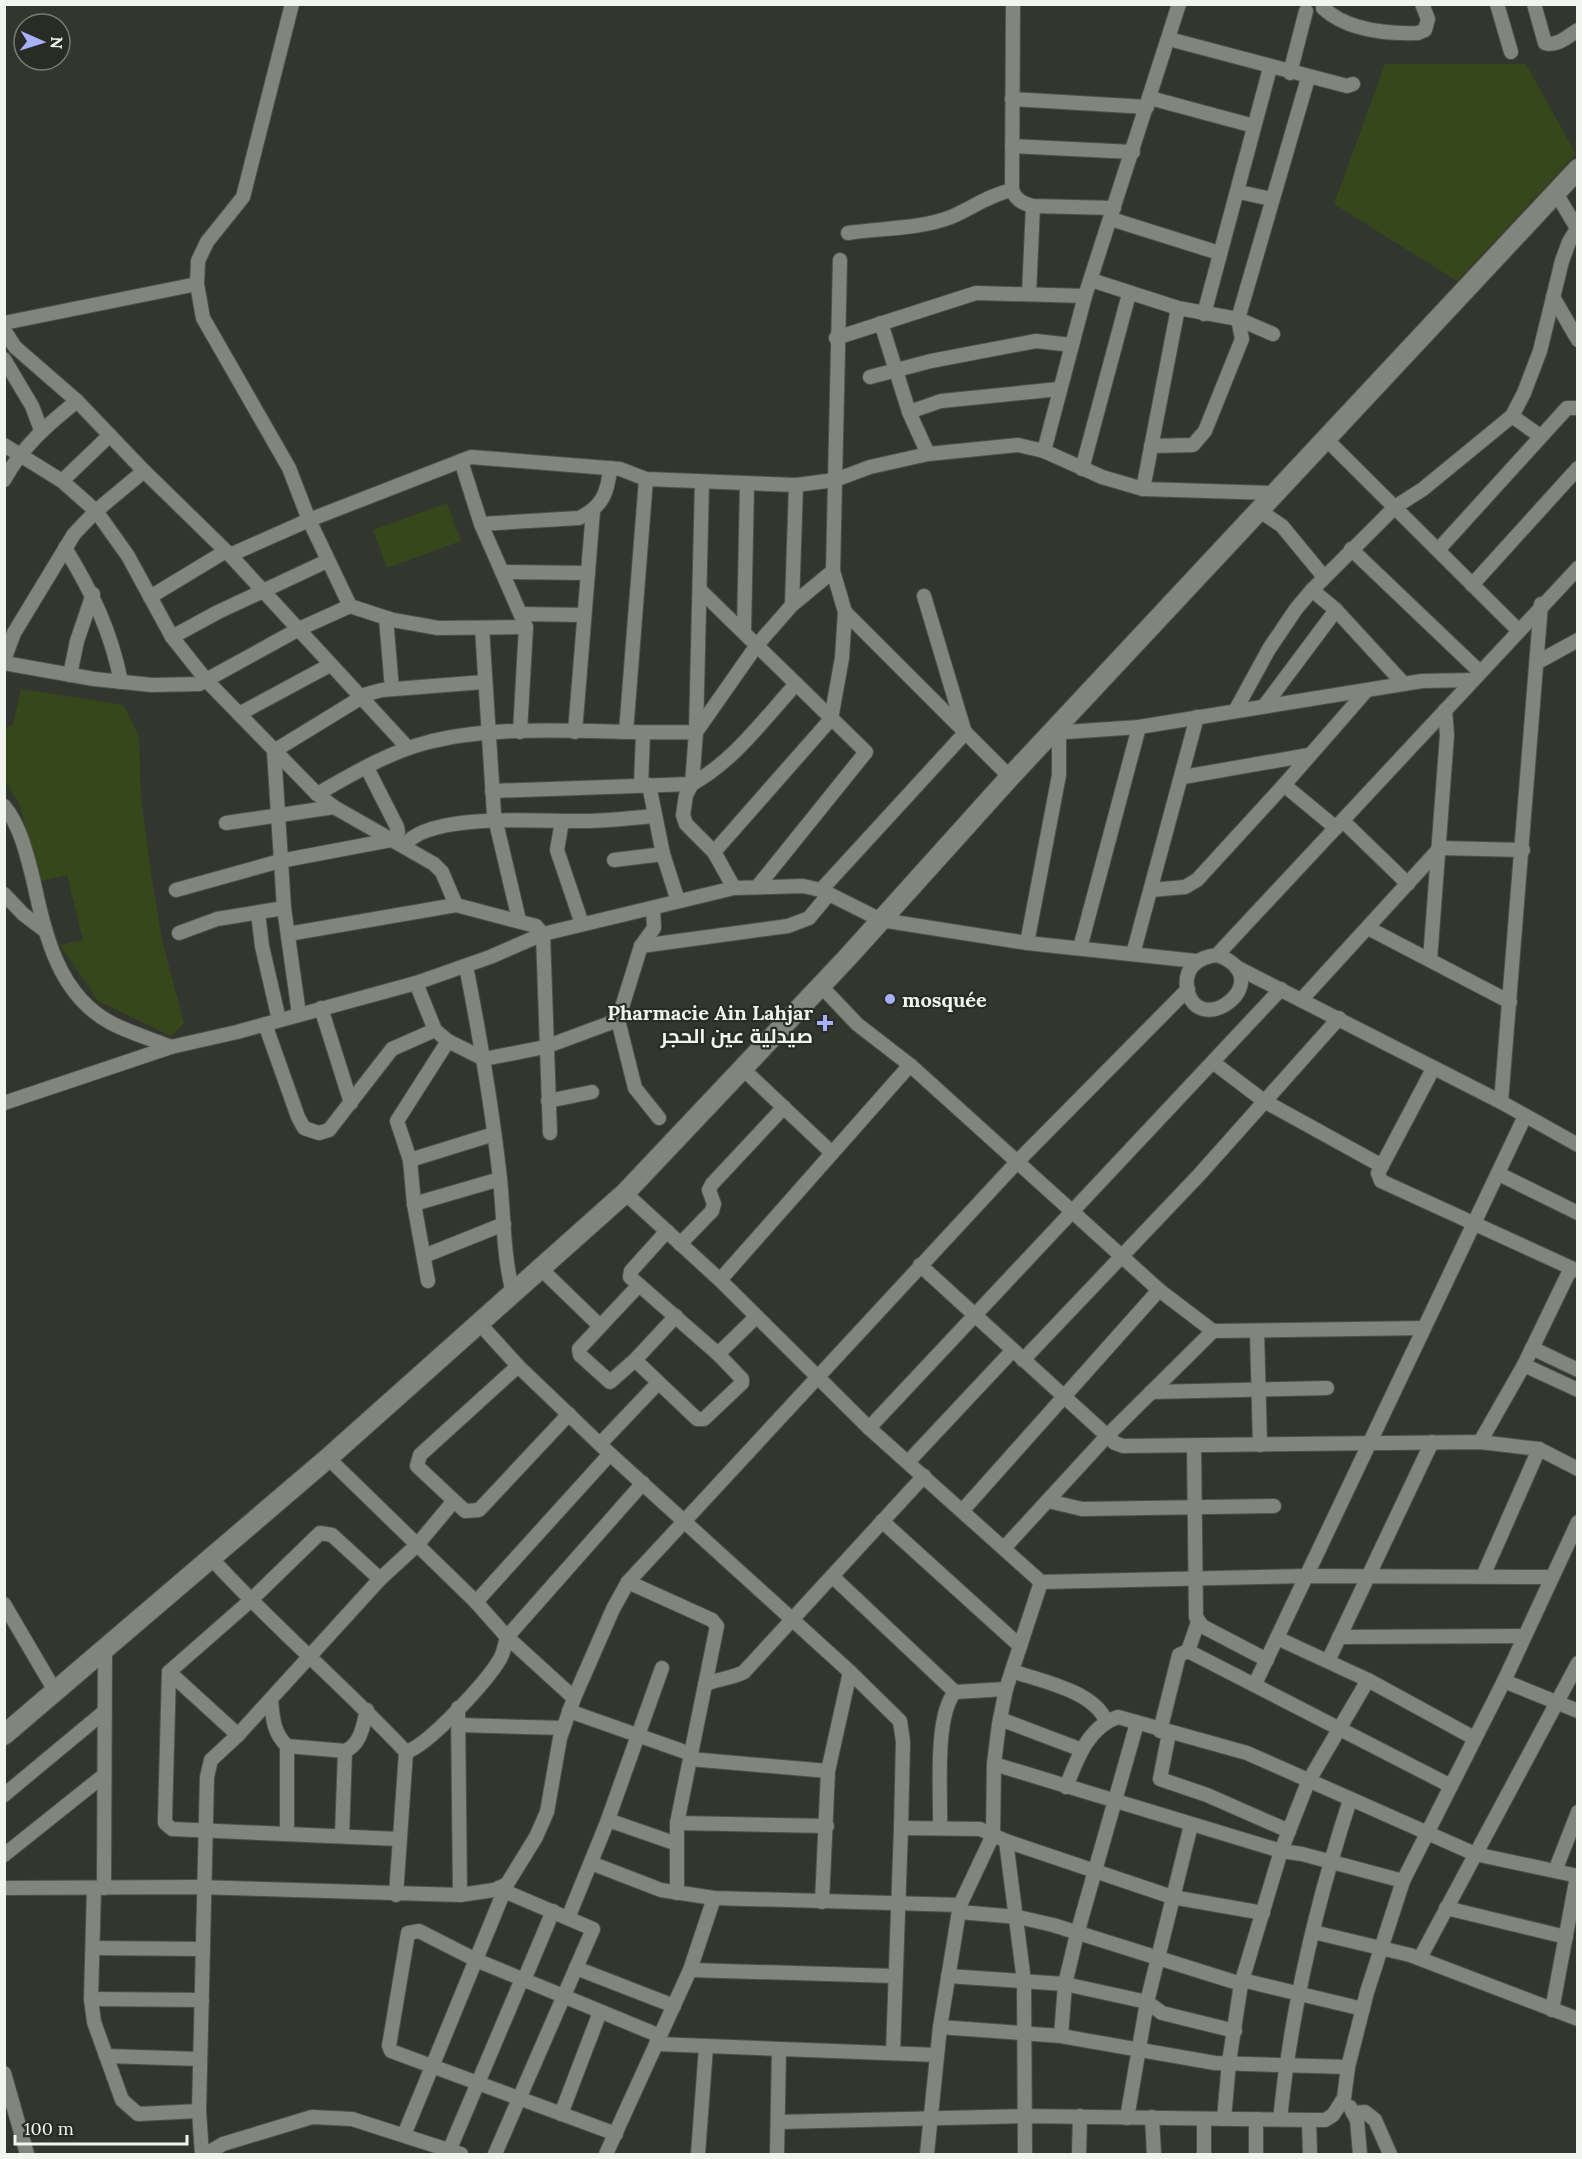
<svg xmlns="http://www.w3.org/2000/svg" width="1582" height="2159" font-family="Lora,Cairo,serif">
<rect width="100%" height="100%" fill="#32362e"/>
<g fill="#36471c">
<polygon points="1385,64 1526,64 1576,154 1457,281 1334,204"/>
<polygon points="447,503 461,541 387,568 373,530"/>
<polygon points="21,689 124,705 139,737 141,797 151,873 162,940 184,1023 171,1036 98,1001 60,945 83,940 67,875 42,881 19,803 5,782 5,729 13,724"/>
</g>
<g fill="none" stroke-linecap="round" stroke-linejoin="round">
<g stroke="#4e514a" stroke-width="16">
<g id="minor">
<polyline points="292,4 243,197 207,242 198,261 197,284 203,318 289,468 309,520 350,606"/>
<path d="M 1013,4 L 1012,190 C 1016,200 1023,204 1033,206 L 1114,208"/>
<polyline points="1497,4 1511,52"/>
<path d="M 1534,4 L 1545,43 C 1557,47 1568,36 1578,30"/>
<path d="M 1323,8 C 1348,31 1386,34 1418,33 L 1425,30 L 1428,19 L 1422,4"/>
<polyline points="1169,39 1347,86 1353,84"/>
<polyline points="1290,73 1306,11"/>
<polyline points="1150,98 1254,126"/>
<polyline points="1012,99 1147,107"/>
<polyline points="1012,146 1133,152"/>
<polyline points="1239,192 1271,199"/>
<polyline points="1556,193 1578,230"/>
<polyline points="1111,219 1219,253"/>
<path d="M 848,233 C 881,228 920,229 951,217 C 972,208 989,195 1012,190"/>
<polyline points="1091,280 1178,308 1238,319 1273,334"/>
<polyline points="1029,294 1033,206"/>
<polyline points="1553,297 1578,340"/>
<polyline points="1204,314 1270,68"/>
<polyline points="4,323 197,284"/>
<polyline points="881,323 909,412 928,454"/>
<polyline points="4,330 15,347 77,401 144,471 230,555 408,748"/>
<polyline points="836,338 976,293 1085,296"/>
<polyline points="4,359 32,406 41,430"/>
<polyline points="870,377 931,361 1036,341 1072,345"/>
<polyline points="909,412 941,401 1059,389"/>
<polyline points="1512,416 1540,436"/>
<polyline points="1327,440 1518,630"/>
<polyline points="4,445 62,481 96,511 128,556 172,637 207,681 317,794 334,807 434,864 442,872 456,905"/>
<polyline points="1151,446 1193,445 1205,431 1242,339 1238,319 1308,78"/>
<polyline points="1044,451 1085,296 1179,4"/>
<polyline points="461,461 481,524 526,627 520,732"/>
<polyline points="1082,469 1129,294"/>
<path d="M 4,480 C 23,446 47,425 77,401"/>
<polyline points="62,481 110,435"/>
<polyline points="702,482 696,732 692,784 686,795 683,815 686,824 714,852 734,888"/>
<polyline points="1143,489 1178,308"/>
<polyline points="1260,511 1282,526 1324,577"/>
<path d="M 481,524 L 579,518 C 602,507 608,493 610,468"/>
<path d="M 65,548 C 92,592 111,631 121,682"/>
<polyline points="1351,549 1480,672"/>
<polyline points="1438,550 1567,408 1578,408"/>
<polyline points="230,555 309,520 471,457 620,469 646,479 796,485 835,480 870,467 928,454 1018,445 1044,451 1102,477 1143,489 1276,493"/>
<polyline points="502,572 588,573"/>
<polyline points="1472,585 1578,468"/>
<polyline points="1312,590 1336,610 1404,684"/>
<polyline points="701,591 866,752 758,886"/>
<polyline points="150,597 226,551"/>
<polyline points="792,605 796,485"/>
<polyline points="845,612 1010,777"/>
<polyline points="521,614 584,615"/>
<polyline points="386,618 392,689"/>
<polyline points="482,628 494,814 519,920"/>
<polyline points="744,632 747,485"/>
<polyline points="172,637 218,612 327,561"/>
<polyline points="4,660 14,633 74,534 96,511 144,471"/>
<polyline points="1538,662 1578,640"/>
<polyline points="4,663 94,679 152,685 199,684 299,629 350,606 393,620 438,628 526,627"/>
<polyline points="70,675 77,641 93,594"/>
<polyline points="1265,705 1336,610"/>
<polyline points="1235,711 1269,649 1296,609 1312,590 1395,507 1423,489 1512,416 1524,393 1540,351 1562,261 1569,242 1577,229"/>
<polyline points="239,714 330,665"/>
<polyline points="575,732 593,511"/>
<polyline points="626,732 646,479"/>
<polyline points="1051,733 1139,727 1422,681 1473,680"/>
<polyline points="1183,777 1309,755"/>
<polyline points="641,785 643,734"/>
<polyline points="649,785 663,854 678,901"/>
<polyline points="1284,785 1336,828"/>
<path d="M 492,791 L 692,784 C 734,761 764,719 796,684"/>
<path d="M 317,794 C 351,775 387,753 425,743 C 505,721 612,735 696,732 L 757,645 L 792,605 L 833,571"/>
<path d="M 4,806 C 20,825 27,855 33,879 C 45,933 57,994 111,1023 C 130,1033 152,1039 171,1047"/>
<polyline points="562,821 557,850 582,924"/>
<polyline points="1343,821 1408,884"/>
<polyline points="226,823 334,807"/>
<path d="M 404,846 C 428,811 545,822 584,821 C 607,821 630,818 654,816"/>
<polyline points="714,852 831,719 842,658 845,612 833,571 840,260"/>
<polyline points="614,860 663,854"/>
<polyline points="176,890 280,861 391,840 398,832 397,827 367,768"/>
<polyline points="821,890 965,733 924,596"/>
<polyline points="1151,890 1185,887 1197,880 1284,785 1367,690"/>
<polyline points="4,894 23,914 44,930"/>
<polyline points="258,913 262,946 279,1020"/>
<polyline points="1368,928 1510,1002"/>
<polyline points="179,933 217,919 284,908"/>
<polyline points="288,934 456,905 536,926 543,934 550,1133"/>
<polyline points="1027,943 1059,775 1059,733"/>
<polyline points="641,946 788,926 809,918 829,894"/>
<polyline points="1080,948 1139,727"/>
<polyline points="1133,954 1197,717"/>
<path d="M 1217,955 C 1282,979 1197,1043 1187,988 C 1184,967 1199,957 1217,955 L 1578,568"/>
<polyline points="1430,960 1447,735 1445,710"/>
<path d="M 466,966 C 480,1037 492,1107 500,1179 C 504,1217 503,1255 513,1293"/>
<polyline points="1236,967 1501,1102 1578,1145"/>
<polyline points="416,983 435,1030 448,1041 484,1059 545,1047 618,1020 641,946 654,928 653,908"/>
<polyline points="820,985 857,1024 910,1065 1159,1290 1213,1331 1424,1328"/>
<polyline points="1302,999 1440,848 1523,850"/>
<polyline points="321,1008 351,1103"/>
<polyline points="299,1014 284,908 274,751 367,694 382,690 484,682"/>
<polyline points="618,1020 635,1088 659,1118"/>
<polyline points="265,1024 298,1117 304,1128 319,1133 329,1130 392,1049 435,1030"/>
<polyline points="1214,1063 1264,1101 1382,1166"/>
<polyline points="742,1068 832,1153"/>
<polyline points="1433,1069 1378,1173 1381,1181 1578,1271"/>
<polyline points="548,1101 592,1092"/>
<polyline points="1501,1102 1541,604"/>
<polyline points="4,1103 171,1047 237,1032 416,983 490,957 543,934 734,888 803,886 821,890 881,920 1027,943 1196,961"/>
<polyline points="410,1160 494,1134"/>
<polyline points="1499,1174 1578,1213"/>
<polyline points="625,1193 720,1280 869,1428 1041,1582 1307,1576 1552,1577"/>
<polyline points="414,1204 500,1179"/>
<polyline points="667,1231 631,1271 630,1277 718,1354 756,1317"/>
<polyline points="680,1244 712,1211 714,1204 709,1190 712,1184 784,1107"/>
<polyline points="424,1256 504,1224"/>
<polyline points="920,1265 1115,1443 1123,1446 1480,1442 1539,1449 1578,1469"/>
<polyline points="540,1268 600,1326"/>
<polyline points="720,1280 910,1065"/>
<polyline points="428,1281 414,1204 410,1160 397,1121 448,1041"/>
<polyline points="676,1316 635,1360 697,1419 704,1419 742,1383 742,1379 718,1354"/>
<polyline points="479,1323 518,1366 610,1454 850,1672 900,1721 903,1742 901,1828 893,2053"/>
<polyline points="1257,1331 1260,1445"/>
<polyline points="1532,1348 1578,1370"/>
<polyline points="635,1360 610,1382 580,1355 579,1349 639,1285"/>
<polyline points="1023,1360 1199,1175 1339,1018"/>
<polyline points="1524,1365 1578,1390"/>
<polyline points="518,1366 420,1455 417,1466 465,1511 479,1510 569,1414"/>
<polyline points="1151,1392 1327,1388"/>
<polyline points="869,1428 1281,989"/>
<polyline points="1480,1442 1524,1365 1571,1268"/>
<polyline points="600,1444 658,1383"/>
<polyline points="1194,1447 1196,1617 1202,1626 1267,1660"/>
<polyline points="328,1458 476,1602 507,1637 574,1698"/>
<polyline points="908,1462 1013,1350"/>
<polyline points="1048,1501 1082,1509 1274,1506"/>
<polyline points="963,1510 1159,1290"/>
<polyline points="882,1521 1020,1646"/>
<polyline points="1005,1547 1107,1436 1213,1331"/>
<path d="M 211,1558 C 273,1626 343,1685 406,1752 L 396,1895"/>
<polyline points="832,1576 955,1692 1006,1689"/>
<polyline points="1483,1576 1539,1449"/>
<polyline points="380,1579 332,1535 320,1533 250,1601 169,1672 165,1818 165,1823 172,1829 398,1839"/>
<polyline points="628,1582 712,1620 717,1626 677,1823 677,1893"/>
<polyline points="476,1602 610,1454"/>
<polyline points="4,1604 55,1691"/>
<polyline points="1339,1637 1523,1636"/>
<polyline points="1277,1638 1368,1680 1474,1738"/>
<polyline points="1188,1651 1198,1622"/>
<polyline points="1328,1661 1432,1442"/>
<path d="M 1012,1671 C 1041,1681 1094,1691 1106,1721"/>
<polyline points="169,1672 238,1735"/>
<polyline points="1504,1681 1578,1711"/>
<polyline points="1255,1684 1525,1116"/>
<path d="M 705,1685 C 718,1678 731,1679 744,1672 L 924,1476"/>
<path d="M 271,1700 C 273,1719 273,1732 287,1746 L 345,1751 C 361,1744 363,1726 367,1710"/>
<polyline points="458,1708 460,1895"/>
<polyline points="569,1711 691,1754"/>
<polyline points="1000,1719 1082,1750"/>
<polyline points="459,1725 563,1728"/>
<polyline points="1160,1731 1179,1655 1188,1651 1451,1786"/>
<polyline points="1169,1733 1160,1779 1207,1795 1289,1831"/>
<path d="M 406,1752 C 429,1745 487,1681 500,1659 C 504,1652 505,1644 507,1637 L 643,1483"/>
<polyline points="690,1759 828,1771"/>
<polyline points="994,1764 1281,1851 1302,1854 1403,1881"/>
<path d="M 1066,1787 C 1077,1759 1088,1727 1118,1717 L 1247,1753 L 1475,1854 L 1578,1876"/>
<polyline points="4,1795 104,1712"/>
<polyline points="608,1820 677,1844"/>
<polyline points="677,1823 827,1826"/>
<path d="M 940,1827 C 941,1795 934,1716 955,1692"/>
<polyline points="901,1828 980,1829 1006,1841 1172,1897 1263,1913"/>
<polyline points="287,1833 287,1746"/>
<polyline points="342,1836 345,1751"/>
<polyline points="1006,1841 1024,1981 1025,2154"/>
<polyline points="4,1855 103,1776"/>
<polyline points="591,1863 661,1890 714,1898 960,1905"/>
<polyline points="1555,1871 1578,1812"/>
<polyline points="4,1888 196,1887 460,1895 494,1890 507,1884"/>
<polyline points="94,1888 91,1999 94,2022 122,2100 138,2114 199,2111 207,1777 211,1760 238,1735 380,1579 417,1545 453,1502"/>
<polyline points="104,1888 105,1650"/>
<polyline points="822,1902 828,1771 850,1672"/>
<polyline points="1446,1908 1566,1937"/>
<polyline points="959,1912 1018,1917 1053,1925 1241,1984"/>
<polyline points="568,1918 606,1825 662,1668"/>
<polyline points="1313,1932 1410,1955 1578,2019"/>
<polyline points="94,1948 203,1949"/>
<polyline points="1420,1958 1578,1663"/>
<polyline points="576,1968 674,2006"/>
<polyline points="690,1970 894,1976"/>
<polyline points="948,1976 1065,1984 1147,2002 1162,2013 1235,2031"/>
<polyline points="524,1980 553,1911"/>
<polyline points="1242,1980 1363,2009"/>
<polyline points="91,1999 202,2000"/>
<polyline points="1552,2010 1577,1876"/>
<polyline points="940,2027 1061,2036 1215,2063 1348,2067"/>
<polyline points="1061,2036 1065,1984 1077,1934 1137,1723"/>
<polyline points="656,2044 937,2055"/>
<polyline points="106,2056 200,2059"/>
<polyline points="4,2073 27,2154"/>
<polyline points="1350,2107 1357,2120 1360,2154"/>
<polyline points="199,2111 202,2154"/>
<polyline points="1353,2113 1365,2112 1375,2120 1390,2154"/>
<polyline points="561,2114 600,2012"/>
<polyline points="1152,2117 1154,2154"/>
<polyline points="1127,2118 1147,2002 1191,1825"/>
<polyline points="1224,2119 1229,2062 1241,1984 1281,1851 1308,1782 1368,1680"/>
<polyline points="1256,2119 1256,2154"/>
<path d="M 1280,2119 C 1291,2010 1316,1904 1350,1800"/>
<polyline points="1309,2120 1310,2154"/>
<polyline points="779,2122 1024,2116 1309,2120 1325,2120 1333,2115 1344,2098 1348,2067 1367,1992 1403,1881 1504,1681 1578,1522"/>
<polyline points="616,2134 391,2051 389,2046 408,1933 419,1931 476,1960 660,2036"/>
<polyline points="404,2135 507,1884 536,1837 547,1812 560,1738 574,1698 613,1609 628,1582 1017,1162 1188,989"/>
<polyline points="449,2151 522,1979"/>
<polyline points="206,2154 223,2144 312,2117 352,2119 461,2154"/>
<polyline points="495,2154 593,1929 504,1891"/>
<polyline points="606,2154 690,1970 714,1898"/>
<polyline points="698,2154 706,2047"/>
<polyline points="777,2154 779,2050"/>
<polyline points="927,2154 940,2027 960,1905 993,1835 994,1764 999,1724 1006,1689 1041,1582"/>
<polyline points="1079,2154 1080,2116"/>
<polyline points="1204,2154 1204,2119"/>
</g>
</g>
<g stroke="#4e514a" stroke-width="22">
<polyline id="secondary" points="4,1735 328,1458 625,1193 847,958 1010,777 1578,169"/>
</g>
<use href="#minor" stroke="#81857c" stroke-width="14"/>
<use href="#secondary" stroke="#81857c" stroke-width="20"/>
</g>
<g fill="#a7b1fc" stroke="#282c24" stroke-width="2">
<circle cx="890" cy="999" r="6"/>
<path d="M822 1014h6v6h6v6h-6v6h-6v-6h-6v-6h6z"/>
</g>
<g text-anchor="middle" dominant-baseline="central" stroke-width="4.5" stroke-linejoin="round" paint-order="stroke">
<g font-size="20" font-weight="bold" fill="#f1f4ef" stroke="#282c24" text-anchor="start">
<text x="902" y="999">mosquée</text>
<text x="813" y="1012" text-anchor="end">Pharmacie Ain Lahjar<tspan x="813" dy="23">صيدلية عين الحجر</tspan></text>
</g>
</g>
<rect width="1582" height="2159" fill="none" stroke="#f1f4ef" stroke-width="12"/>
<g transform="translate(42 42) rotate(93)"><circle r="28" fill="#282c24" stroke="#787c75" stroke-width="1.5"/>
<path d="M0-4.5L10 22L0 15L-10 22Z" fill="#a7b1fc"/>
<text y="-9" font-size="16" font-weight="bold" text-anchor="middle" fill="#f1f4ef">N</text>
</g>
<path d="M15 2135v9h172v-9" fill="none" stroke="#f1f4ef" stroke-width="3"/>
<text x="24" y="2135" font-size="18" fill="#f1f4ef" stroke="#282c24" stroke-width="4.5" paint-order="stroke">100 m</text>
</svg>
